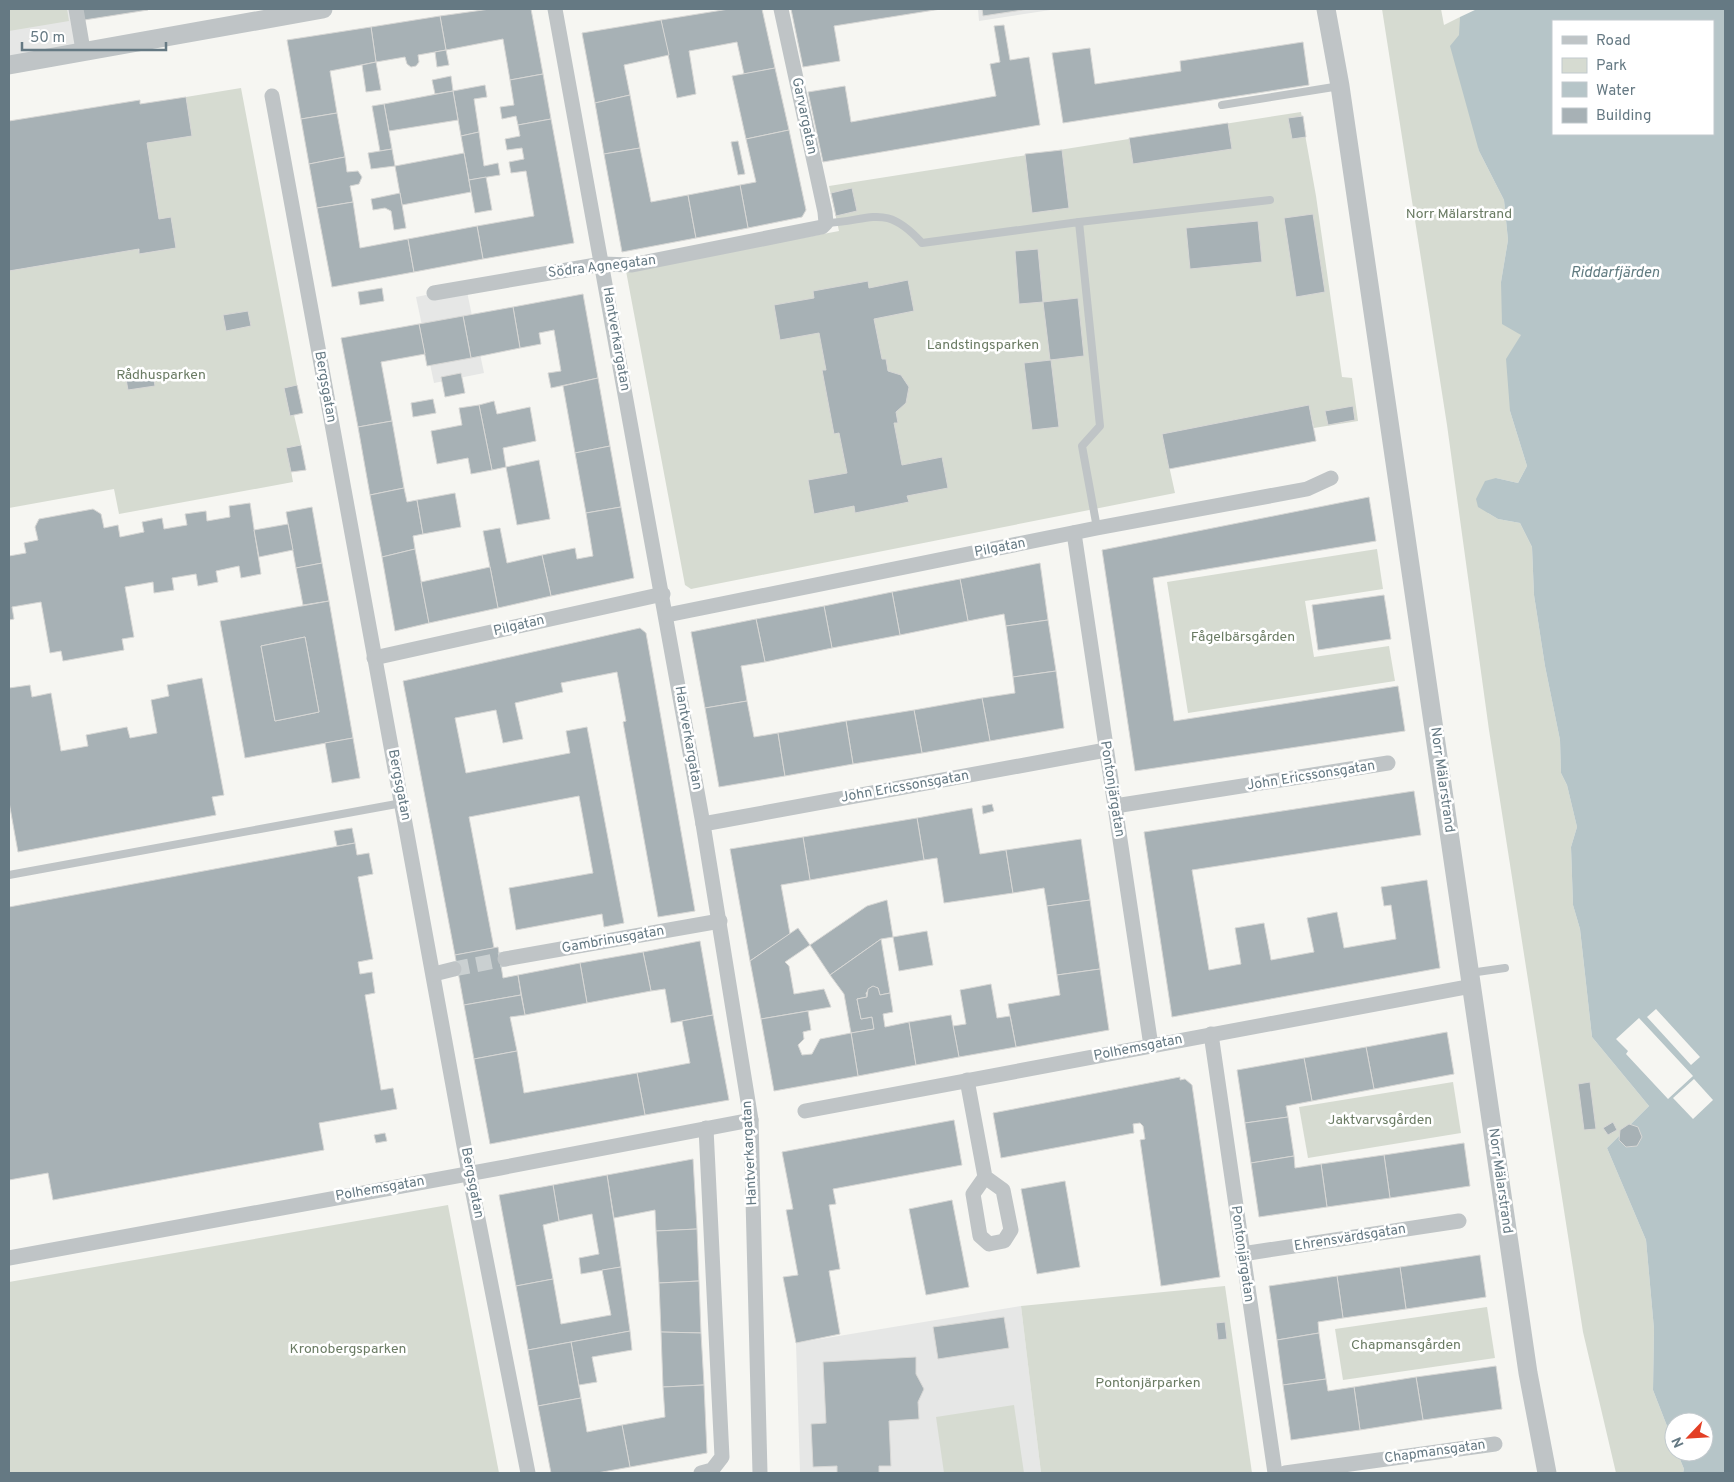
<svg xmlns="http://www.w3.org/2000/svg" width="1734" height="1482" font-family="Overpass,sans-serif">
<rect width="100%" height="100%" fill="#f6f6f2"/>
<g fill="#e6e7e6">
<polygon points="9,9 75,9 82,51 9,64"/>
<polygon points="978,9 1057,9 979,21"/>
<polygon points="466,287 484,373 434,383 416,297"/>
<polygon points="1021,1306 1041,1473 800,1473 796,1343"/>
</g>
<g fill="#d6dbd1">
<polygon points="9,9 67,9 69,21 9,31"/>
<polygon points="1382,9 1441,9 1444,25 1460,17 1460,35 1479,151 1504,200 1508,240 1501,282 1521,335 1510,411 1527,466 1518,483 1496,478 1488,513 1498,519 1520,523 1532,547 1534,595 1545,666 1560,740 1561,773 1567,785 1577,827 1571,847 1573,905 1580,929 1592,1037 1649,1106 1607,1148 1646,1240 1654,1329 1653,1390 1674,1444 1674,1452 1677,1452 1684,1469 1683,1473 1616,1473 1583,1332 1489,730 1447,425"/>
<polygon points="241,88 297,385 284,388 290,416 294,415 301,445 287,448 293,482 119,514 114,489 9,508 9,271 138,249 140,254 176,248 171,217 159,219 147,143 192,136 186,97"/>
<polygon points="1301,112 1316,196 1342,377 1352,378 1358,421 1314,428 1309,406 1162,434 1175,493 691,589 685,585 626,271 839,231 829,186"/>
<polygon points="1377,549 1383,589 1305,601 1314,657 1389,646 1395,681 1188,713 1167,582"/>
<polygon points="1453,1082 1461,1133 1308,1158 1299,1107"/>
<polygon points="448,1205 499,1473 9,1473 9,1282"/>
<polygon points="1225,1286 1252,1473 1041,1473 1021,1306"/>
<polygon points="1487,1307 1495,1358 1343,1380 1335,1329"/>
<polygon points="1014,1405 1024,1473 944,1473 936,1417"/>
</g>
<path fill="#b6c5c8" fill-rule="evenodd" d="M 1477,9 L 1725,9 L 1725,1473 L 1683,1473 L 1684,1469 L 1677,1452 L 1704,1452 L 1704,1422 L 1674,1422 L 1674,1444 L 1653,1390 L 1654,1329 L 1646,1240 L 1607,1148 L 1649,1106 L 1592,1037 L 1580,929 L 1573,905 L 1571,847 L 1577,827 L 1567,785 L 1561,773 L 1560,740 L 1545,666 L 1534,595 L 1532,547 L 1520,523 L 1498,519 L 1478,507 L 1476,499 L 1485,481 L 1496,478 L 1518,483 L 1527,466 L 1510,411 L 1506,359 L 1521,335 L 1502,324 L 1501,282 L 1508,240 L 1504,200 L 1479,151 L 1450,46 L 1459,35 L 1460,17 ZM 1553,21 L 1713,21 L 1713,134 L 1553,134 Z"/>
<g fill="#f6f6f2">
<polygon points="1656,1009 1700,1057 1691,1065 1647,1017"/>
<polygon points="1639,1018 1693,1076 1668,1099 1626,1054 1628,1051 1616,1039"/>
<polygon points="1694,1079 1713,1100 1693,1119 1673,1098"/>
</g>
<g fill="#a7b1b5" stroke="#d7d7d5" fill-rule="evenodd">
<polygon points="82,9 148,9 148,10 84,20"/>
<polygon points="531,9 543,74 510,80 503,39 446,50 440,16 490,9"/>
<polygon points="729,9 762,9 775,68 744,74 737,42 689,51 696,94 677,98 661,20"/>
<polygon points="791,9 941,9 834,26 840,61 803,67"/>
<polygon points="982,9 1029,9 983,16"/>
<polygon points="440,16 446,50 418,55 419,62 416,66 411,67 407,64 405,57 376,62 371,27"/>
<polygon points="661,20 669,55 624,65 630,95 595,103 582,33"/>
<polygon points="1004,25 1010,60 1029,57 1040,125 823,162 808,92 845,86 851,122 996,96 990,64 1000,62 994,26"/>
<polygon points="371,27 376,62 330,71 337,113 301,119 287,40"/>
<polygon points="1303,42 1309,85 1063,123 1052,53 1090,48 1095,84 1181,71 1180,61"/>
<polygon points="446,50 449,65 437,67 435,52"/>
<polygon points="376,62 381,90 366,92 362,65"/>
<polygon points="775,68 789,130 746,139 732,76"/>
<polygon points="543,74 551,119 518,125 516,116 502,119 500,107 514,105 510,80"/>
<polygon points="451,76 453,91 435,94 432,80"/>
<polygon points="485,85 487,97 474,99 479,132 461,136 453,91"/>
<polygon points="453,91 458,120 389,131 384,104"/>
<polygon points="630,95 640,148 604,154 595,103"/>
<polygon points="186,97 192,136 147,143 159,219 171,217 176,248 139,254 139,249 9,271 9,121 140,100 140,104"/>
<polygon points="384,104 392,149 380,151 372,106"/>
<polygon points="337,113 345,157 309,164 301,119"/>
<polygon points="1303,116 1306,137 1292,139 1288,118"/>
<polygon points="551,119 574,243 483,259 477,226 534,216 526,171 511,173 509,162 524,159 522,148 507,150 505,139 520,136 518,125"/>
<polygon points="1228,123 1232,149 1133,164 1129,138"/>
<polygon points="789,130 806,210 802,217 748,228 740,185 756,182 746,139"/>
<polygon points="479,132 484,166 498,163 500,175 469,180 461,136"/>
<polygon points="738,141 745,174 738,175 731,142"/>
<polygon points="640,148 651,202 688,195 696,238 622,252 604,154"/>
<polygon points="392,149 395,166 371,169 368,153"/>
<polygon points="1062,150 1069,208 1032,213 1025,154"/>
<polygon points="464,153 471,192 402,205 395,166"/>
<polygon points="345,157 347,172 358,171 362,177 359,184 350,186 353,202 317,208 309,164"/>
<polygon points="486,177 492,210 475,213 469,180"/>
<polygon points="740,185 748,228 696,238 688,195"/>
<polygon points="852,188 857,211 836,216 831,193"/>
<polygon points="400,193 406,228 394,230 391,211 385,208 373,210 371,199"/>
<polygon points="353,202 360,248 408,239 414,272 332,287 317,208"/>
<polygon points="1313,214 1325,292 1296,297 1284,218"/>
<polygon points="1258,221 1262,262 1190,269 1186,228"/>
<polygon points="477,226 483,259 414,272 408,239"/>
<polygon points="1038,249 1043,302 1019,304 1015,251"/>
<polygon points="908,280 914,311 874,319 882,359 886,359 888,371 901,375 909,387 906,403 896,412 898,423 894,423 902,465 942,457 948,488 907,496 909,502 855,513 854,506 814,514 808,480 847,473 839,433 834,434 822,370 826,370 819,333 780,340 774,305 814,298 813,291 868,281 869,288"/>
<polygon points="382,288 384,301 360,305 358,292"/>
<polygon points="583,294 598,378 551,388 548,373 561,371 554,330 539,333 541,344 520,348 513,307"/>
<polygon points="1078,298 1084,356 1050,360 1043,302"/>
<polygon points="513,307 520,348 471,358 463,316"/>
<polygon points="248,311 251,326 226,331 223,315"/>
<polygon points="463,316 471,358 427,366 419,324"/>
<polygon points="419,324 425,354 381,362 392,421 358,427 341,338"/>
<polygon points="1051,360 1059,427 1032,430 1024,363"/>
<polygon points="461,373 465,393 445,397 441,377"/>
<polygon points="153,374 155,386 128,390 126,379"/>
<polygon points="598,378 610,446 575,453 563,386"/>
<polygon points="297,385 303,413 290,416 284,388"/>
<polygon points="433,399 436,413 413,417 411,403"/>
<polygon points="494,401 497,414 530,407 536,441 503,448 506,467 492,470 479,405"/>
<polygon points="479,405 492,470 471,474 468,458 437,464 431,431 462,425 459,408"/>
<polygon points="1309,405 1316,441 1169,469 1162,434"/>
<polygon points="1353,406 1355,420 1328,425 1325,411"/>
<polygon points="392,421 404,488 370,495 358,427"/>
<polygon points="301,445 306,470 291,472 286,448"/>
<polygon points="610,446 621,507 586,513 575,453"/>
<polygon points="539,460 550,519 517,525 506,467"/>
<polygon points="404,488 407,502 417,500 423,534 413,536 415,549 382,557 370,495"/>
<polygon points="455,493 461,527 423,534 417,500"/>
<polygon points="1369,497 1376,541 1153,578 1174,721 1398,686 1405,731 1135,771 1102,550"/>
<polygon points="250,503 261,574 241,578 239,566 216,571 218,582 198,586 196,574 172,578 174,590 154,593 153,582 125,587 134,637 122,639 124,650 63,661 61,651 50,653 41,602 12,607 14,619 9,620 9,556 26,553 24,543 38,540 35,527 39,519 93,509 101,514 104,528 118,525 120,537 144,532 142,522 162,518 164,529 187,525 185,514 206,511 207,521 230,517 229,506"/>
<polygon points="312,507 322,563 296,568 286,512"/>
<polygon points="621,507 634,578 551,596 542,555 575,548 577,559 593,556 586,513"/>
<polygon points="288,524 293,550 259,557 254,530"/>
<polygon points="500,528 507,563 542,555 551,596 498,608 483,531"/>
<polygon points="415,549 429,623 395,631 382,557"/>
<polygon points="322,563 329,601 303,605 296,568"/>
<polygon points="1040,563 1048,620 1006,626 1004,614 968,621 960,579"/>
<polygon points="490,567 498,608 429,623 421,582"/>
<polygon points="960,579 968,621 900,635 892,592"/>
<polygon points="892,592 900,635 832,648 824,606"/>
<polygon points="1384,595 1391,639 1318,650 1312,605"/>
<path d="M 329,601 L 353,738 L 245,758 L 220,621 ZM 305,637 L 319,712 L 275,721 L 261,646 Z"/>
<polygon points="824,606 832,648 765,662 756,619"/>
<polygon points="756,619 765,662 741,666 747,701 705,708 691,632"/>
<polygon points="1048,620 1056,671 1013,677 1006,626"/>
<polygon points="640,628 646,633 695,911 658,917 623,722 626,721 617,672 561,683 563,692 515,703 523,739 503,743 496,710 455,718 466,773 570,753 566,731 587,727 624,923 604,927 602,914 516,930 509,888 593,873 579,796 469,817 494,948 455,955 403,681"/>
<polygon points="305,637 319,712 275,721 261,646"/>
<polygon points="1056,671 1064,728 990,741 982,698 1015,693 1013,677"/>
<polygon points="202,678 224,795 212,797 216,815 18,852 9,802 9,688 30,685 32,697 51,693 61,751 88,746 86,735 127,727 130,738 157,733 151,700 169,696 167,685"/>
<polygon points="982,698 990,741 922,753 914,710"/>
<polygon points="747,701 754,737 778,733 785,776 719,787 705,708"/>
<polygon points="914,710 922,753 853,764 846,721"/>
<polygon points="846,721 853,764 785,776 778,733"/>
<polygon points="353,738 360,778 332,783 325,743"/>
<polygon points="1414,791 1421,835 1192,870 1209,970 1241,964 1235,928 1264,923 1271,960 1314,952 1307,918 1337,912 1344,948 1396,939 1391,905 1384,906 1381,887 1427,880 1440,968 1172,1017 1144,832"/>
<polygon points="992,804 994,811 983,814 982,806"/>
<polygon points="972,808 980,854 1006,850 1013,893 944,903 937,858 924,860 917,818"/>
<polygon points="917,818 924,860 810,880 803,837"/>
<polygon points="352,828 355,843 337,846 334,831"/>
<polygon points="803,837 810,880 781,885 790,934 750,961 730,849"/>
<polygon points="1081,839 1090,900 1047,906 1044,888 1013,893 1006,850"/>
<polygon points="355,843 357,855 369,853 373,874 358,877 373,959 358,962 360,974 372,972 375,993 365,995 379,1078 381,1090 393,1088 397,1109 319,1123 324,1150 53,1200 48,1173 9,1180 9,907"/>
<polygon points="887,900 893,937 881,939 830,975 810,945 867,906"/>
<polygon points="1090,900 1100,969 1057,975 1047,906"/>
<polygon points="798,928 810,945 785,962 789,966 794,994 824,989 831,1007 761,1019 750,961"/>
<polygon points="927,931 933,965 899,971 893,937"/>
<polygon points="881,939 890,993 880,995 878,988 871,987 866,993 867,997 857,999 861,1019 872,1017 874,1029 851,1033 844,994 830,975"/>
<polygon points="700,941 713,1015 671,1023 665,989 651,991 643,952"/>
<polygon points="498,947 503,978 518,975 521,995 464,1005 455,955"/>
<polygon points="643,952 651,991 587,1003 580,963"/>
<polygon points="580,963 587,1003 525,1015 518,975"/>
<polygon points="1100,969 1109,1030 1016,1047 1008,1004 1060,995 1057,975"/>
<polygon points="991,984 997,1018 1010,1016 1016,1047 959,1057 953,1026 966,1024 960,990"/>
<polygon points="873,986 878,988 880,995 890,993 893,1012 883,1014 885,1027 909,1022 916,1065 858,1076 851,1033 874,1029 872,1017 861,1019 857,999 867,997 868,989"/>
<polygon points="521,995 525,1015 510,1017 517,1051 474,1059 464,1005"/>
<polygon points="808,1011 811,1030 803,1032 804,1039 798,1045 802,1055 812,1054 820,1039 851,1033 858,1076 774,1091 761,1019"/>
<polygon points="713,1015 729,1100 645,1115 637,1073 690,1063 682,1021"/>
<polygon points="951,1015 959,1057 916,1065 909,1022"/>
<polygon points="1447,1032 1454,1074 1374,1089 1366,1047"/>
<polygon points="1366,1047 1374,1089 1312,1101 1304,1058"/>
<polygon points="517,1051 524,1093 637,1073 645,1115 490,1144 474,1059"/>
<polygon points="1304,1058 1312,1101 1286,1106 1288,1117 1245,1123 1237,1070"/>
<polygon points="1180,1077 1180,1080 1185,1079 1192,1085 1220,1277 1161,1286 1140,1140 1145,1139 1143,1126 1140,1123 1133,1124 1134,1133 1001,1158 993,1113"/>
<polygon points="1590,1082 1596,1129 1584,1130 1578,1084"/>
<polygon points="1288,1117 1294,1156 1251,1163 1245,1123"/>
<polygon points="954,1120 962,1165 833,1189 836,1204 829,1205 840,1269 829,1271 840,1334 796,1343 783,1277 798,1275 786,1210 793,1209 782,1152"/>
<polygon points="1613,1122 1617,1130 1608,1135 1603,1128"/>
<polygon points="1629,1124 1638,1127 1642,1137 1637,1146 1626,1147 1619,1140 1620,1130"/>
<polygon points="385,1133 387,1141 376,1143 374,1135"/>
<polygon points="1464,1143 1470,1186 1390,1198 1384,1155"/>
<polygon points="1384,1155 1390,1198 1327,1207 1321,1164"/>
<polygon points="1294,1156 1295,1168 1321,1164 1327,1207 1259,1217 1251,1163"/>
<polygon points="693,1159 697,1229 656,1231 655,1210 614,1218 607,1175"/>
<polygon points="607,1175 621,1267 581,1274 579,1258 599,1254 592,1214 559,1221 553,1185"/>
<polygon points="1065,1181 1080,1267 1037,1274 1021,1189"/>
<polygon points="553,1185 559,1221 543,1225 553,1279 516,1286 499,1195"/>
<polygon points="952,1200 969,1287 926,1295 909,1209"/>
<polygon points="697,1229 699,1281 659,1283 656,1231"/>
<polygon points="1480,1255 1486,1297 1406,1309 1400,1267"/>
<polygon points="621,1267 630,1331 528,1350 516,1286 553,1279 561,1324 611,1315 602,1270"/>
<polygon points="1400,1267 1406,1309 1343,1318 1337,1276"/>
<polygon points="1337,1276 1343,1318 1318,1322 1319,1333 1277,1340 1269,1286"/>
<polygon points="699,1281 701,1333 661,1332 659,1283"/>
<polygon points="1004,1317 1009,1348 938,1359 933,1327"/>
<polygon points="1225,1322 1227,1339 1218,1340 1216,1323"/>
<polygon points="630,1331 632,1350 592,1357 597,1382 579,1385 571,1342"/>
<polygon points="661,1332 701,1333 704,1385 663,1387"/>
<polygon points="1319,1333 1326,1379 1283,1385 1277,1340"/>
<polygon points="571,1342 581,1398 538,1406 528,1350"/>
<polygon points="916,1357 916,1374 924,1389 918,1402 919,1419 889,1421 891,1466 879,1466 879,1473 837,1473 837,1466 813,1467 811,1424 826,1423 823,1362"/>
<polygon points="1496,1366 1502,1409 1423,1420 1416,1377"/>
<polygon points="1416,1377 1423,1420 1360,1430 1354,1387"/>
<polygon points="1326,1379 1328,1391 1354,1387 1360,1430 1291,1440 1283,1385"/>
<polygon points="704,1385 707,1453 630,1467 622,1425 665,1417 663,1387"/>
<polygon points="581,1398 587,1432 622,1425 630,1467 597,1473 551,1473 538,1406"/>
</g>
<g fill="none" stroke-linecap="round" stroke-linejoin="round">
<polyline stroke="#cad0d1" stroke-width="15" stroke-dasharray="15 8" stroke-linecap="butt" points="454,969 505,959"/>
<g stroke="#bfc4c6" stroke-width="8">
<polyline points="1222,105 1340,86"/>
<polyline points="1079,222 1270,200"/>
<path d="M 826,223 C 872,221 885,202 922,243 L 1079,222 L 1100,426 L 1082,446 L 1097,528"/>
<polyline points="9,875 402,803"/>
<polyline points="1470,973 1505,968"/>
</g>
<g stroke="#bfc4c6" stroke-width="15">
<polyline points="76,9 83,50"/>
<polyline points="555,9 703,824 751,1120 760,1473"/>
<polyline points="272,96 469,1173 528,1473"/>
<polyline points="434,293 602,264 632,265 822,227 826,223 825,212 781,9"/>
<polyline points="1074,533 1151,1046"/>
<polyline points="667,615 1097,528 1307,489 1331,478"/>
<polyline points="374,658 663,594"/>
<polyline points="1115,806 1388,763"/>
<polyline points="703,824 1106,750"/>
<polyline points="505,959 720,921"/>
<polyline points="434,974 454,969"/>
<polyline points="1211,1034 1275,1473"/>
<polyline points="967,1080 985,1177 1003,1190 1011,1230 1004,1241 989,1244 980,1236 973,1194 985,1177"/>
<polyline points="805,1111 1472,986"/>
<polyline points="1242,1254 1459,1221"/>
<polyline points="9,1258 500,1168 751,1120"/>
<polyline points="701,1473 712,1470 722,1457 706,1128"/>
<polyline points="1285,1473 1495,1444"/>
</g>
<g stroke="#bfc4c6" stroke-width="19">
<polyline points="1326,9 1340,86 1528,1373 1547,1473"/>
<polyline points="9,65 323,9"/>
</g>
</g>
<g text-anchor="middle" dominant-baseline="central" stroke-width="5" stroke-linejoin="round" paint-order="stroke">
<g font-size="14" fill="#657983" stroke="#fff">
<text transform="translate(804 116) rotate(78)">Garvargatan</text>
<text transform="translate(602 267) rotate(-7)">Södra Agnegatan</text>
<text transform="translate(616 339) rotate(80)">Hantverkargatan</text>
<text transform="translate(325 387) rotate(80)">Bergsgatan</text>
<text transform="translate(1000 548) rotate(-11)">Pilgatan</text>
<text transform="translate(519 626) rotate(-13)">Pilgatan</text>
<text transform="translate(688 738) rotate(80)">Hantverkargatan</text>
<text transform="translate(1311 776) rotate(-9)">John Ericssonsgatan</text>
<text transform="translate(1442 780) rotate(82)">Norr Mälarstrand</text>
<text transform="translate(399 785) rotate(79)">Bergsgatan</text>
<text transform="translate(905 787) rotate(-10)">John Ericssonsgatan</text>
<text transform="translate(1112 789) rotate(81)">Pontonjärgatan</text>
<text transform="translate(613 940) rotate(-10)">Gambrinusgatan</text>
<text transform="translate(1138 1048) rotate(-11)">Polhemsgatan</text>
<text transform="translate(750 1153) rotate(-93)">Hantverkargatan</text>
<text transform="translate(1500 1181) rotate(82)">Norr Mälarstrand</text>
<text transform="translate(472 1183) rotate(79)">Bergsgatan</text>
<text transform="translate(380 1189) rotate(-10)">Polhemsgatan</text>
<text transform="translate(1350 1238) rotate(-9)">Ehrensvärdsgatan</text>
<text transform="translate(1242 1254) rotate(82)">Pontonjärgatan</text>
<text transform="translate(1435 1452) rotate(-8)">Chapmansgatan</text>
</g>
<g font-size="14" fill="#6a7b63" stroke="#fff">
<text x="1459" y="214">Norr Mälarstrand</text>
<text x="983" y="345">Landstingsparken</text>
<text x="161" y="375">Rådhusparken</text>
<text x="1243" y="637">Fågelbärsgården</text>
<text x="1380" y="1120">Jaktvarvsgården</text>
<text x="1406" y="1345">Chapmansgården</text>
<text x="348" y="1349">Kronobergsparken</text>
<text x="1148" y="1383">Pontonjärparken</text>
</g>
<g font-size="15" font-style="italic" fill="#607b80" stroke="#fff">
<text x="1615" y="273">Riddarfjärden</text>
</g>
</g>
<rect width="1734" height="1482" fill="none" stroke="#657983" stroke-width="20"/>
<rect x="1552" y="20" width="162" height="115" fill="#ffffff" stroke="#c1c9cd"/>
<rect x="1562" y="36" width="25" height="8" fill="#bfc4c6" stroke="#c1c9cd"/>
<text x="1596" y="45" font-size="15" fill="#657983">Road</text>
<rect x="1562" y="58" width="25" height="15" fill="#d6dbd1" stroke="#c1c9cd"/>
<text x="1596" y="70" font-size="15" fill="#657983">Park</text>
<rect x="1562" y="82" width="25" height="15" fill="#b6c5c8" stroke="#c1c9cd"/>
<text x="1596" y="95" font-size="15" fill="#657983">Water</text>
<rect x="1562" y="108" width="25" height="15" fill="#a7b1b5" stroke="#c1c9cd"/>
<text x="1596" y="120" font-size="15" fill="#657983">Building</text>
<g transform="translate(1689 1437) rotate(245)"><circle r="24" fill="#ffffff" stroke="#c1c9cd"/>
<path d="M0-4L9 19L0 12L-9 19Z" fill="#e33f25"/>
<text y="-8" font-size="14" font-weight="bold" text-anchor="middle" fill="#657983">N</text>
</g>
<path d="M22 42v8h144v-8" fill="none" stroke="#657983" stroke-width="2.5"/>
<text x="30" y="42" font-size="15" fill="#657983" stroke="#ffffff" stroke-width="4" paint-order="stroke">50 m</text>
</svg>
